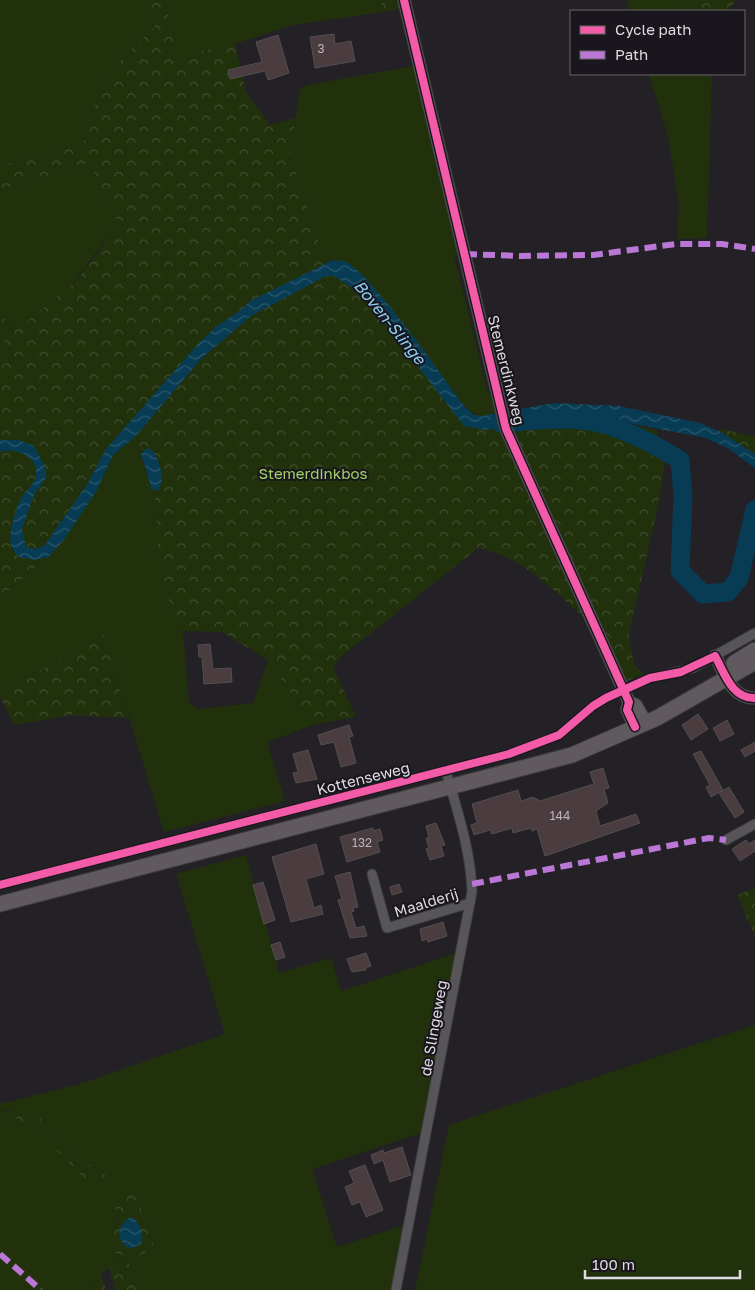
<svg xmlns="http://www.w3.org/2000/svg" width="755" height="1290" font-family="'Golos Text',sans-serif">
<defs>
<pattern id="forest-crowns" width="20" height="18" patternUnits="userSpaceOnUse" patternTransform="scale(1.25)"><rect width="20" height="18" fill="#21310c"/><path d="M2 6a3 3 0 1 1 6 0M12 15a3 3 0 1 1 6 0" fill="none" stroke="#414e2f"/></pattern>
<pattern id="water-waves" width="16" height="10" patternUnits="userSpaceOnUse" patternTransform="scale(1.25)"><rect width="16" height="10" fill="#073c54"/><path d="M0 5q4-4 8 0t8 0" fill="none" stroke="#2b586c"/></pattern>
</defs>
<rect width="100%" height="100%" fill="#232125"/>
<g fill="#21310c" fill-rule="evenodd">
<path d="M 0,0 L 147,0 L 155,27 C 132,48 110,67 98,97 C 92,112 90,132 82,145 L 0,165 Z"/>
<polygon points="163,0 381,0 383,12 293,25 235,44 176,58 172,28"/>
<polygon points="626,0 682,0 695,11 630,11"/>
<path d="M 414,66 L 459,252 L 454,255 L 488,393 L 497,397 L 499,414 C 484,416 477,417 464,407 L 405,326 L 333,260 L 325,263 L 290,154 L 300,90 L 307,85 Z"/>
<polygon points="649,74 712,74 707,238 677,239 679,205 668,136"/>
<path d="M 89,163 L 117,220 C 91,263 59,308 13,331 L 0,312 L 0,190 Z"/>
<polygon points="0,335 15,357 0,367"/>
<polygon points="575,415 598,417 657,430 660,451 637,440 540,424 513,430 511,424 549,416"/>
<polygon points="135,437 156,504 158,549 169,602 183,631 189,702 199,709 253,703 268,660 313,725 267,742 285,801 164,832 104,635 0,692 0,598 48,557 96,492 113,455"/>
<path d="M 246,855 L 279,973 L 331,958 L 341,991 L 456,953 L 421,1133 L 312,1169 L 337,1247 L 404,1225 L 391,1290 L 139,1290 L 126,1256 L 110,1266 L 86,1290 L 0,1290 L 0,1124 L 16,1118 L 106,1175 L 70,1152 L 40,1118 L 10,1109 L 0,1113 L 0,1104 L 76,1085 L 225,1034 L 176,874 ZM 135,1189 L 155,1249 L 121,1254 L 114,1226 Z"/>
<polygon points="755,1025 755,1290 415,1290 449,1125"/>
</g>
<g fill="url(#forest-crowns)">
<path d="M 147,0 L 163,0 L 172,28 L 176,57 L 235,44 L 246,92 L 270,125 L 296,118 L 290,154 L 325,263 L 345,261 C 388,292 430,360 462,404 L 474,415 L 491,415 L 502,426 L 586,620 C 555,591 522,556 478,548 L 342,656 L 333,667 L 356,717 L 313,725 L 268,660 L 222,632 L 183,631 L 169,602 L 158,549 L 156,504 L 141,452 L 134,437 L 113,455 L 96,492 L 63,541 L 48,557 L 0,598 L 0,367 L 15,357 L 0,335 L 0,312 L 12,331 L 19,328 L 76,281 L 97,254 L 117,220 L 89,163 L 0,190 L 0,165 L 82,145 C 90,132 92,112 98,97 C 110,67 132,48 155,27 Z"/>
<polygon points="381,0 397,0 400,9 383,12"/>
<polygon points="682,0 737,0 727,11 695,11"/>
<polygon points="540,424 637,440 666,454 658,506 629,635 634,664 643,674 627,681 622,677 517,443 516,428"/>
<polygon points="721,429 755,437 755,454 718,430"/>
<polygon points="104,635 129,718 71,715 14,725 0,697 0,692"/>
<polygon points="755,888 755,936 737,895"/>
<polygon points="22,1108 40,1118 70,1152 106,1175 99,1184 83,1177 38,1132 16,1118 0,1124 0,1113"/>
<path d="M 135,1189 L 155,1249 L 137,1256 L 126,1256 L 139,1290 L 115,1290 L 109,1267 L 126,1256 L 113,1252 C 110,1238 110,1231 119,1219 L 111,1195 Z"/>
<polygon points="101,1275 106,1290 86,1290"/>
</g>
<g fill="url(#water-waves)">
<path d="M 333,260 C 336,261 341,260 344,261 C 366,267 447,382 464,406 L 474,415 L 481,416 L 554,403 L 619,406 L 700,423 L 719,431 L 755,454 L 755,468 L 729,449 L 706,438 L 598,417 L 549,416 L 486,430 L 464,426 L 361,293 L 334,276 L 326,276 L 251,316 L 201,359 L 135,437 L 113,455 L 96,492 L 63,541 L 48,557 L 34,560 L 19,557 C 16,553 11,548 11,544 C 8,532 16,509 21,498 C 25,491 33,486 35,479 C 42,458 17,447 0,452 L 0,440 L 19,440 L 34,446 L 46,469 L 46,478 L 34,495 L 22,529 L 26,547 L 34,549 L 44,546 L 86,486 L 106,449 L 198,344 L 218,325 L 238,312 L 252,300 Z"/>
<path d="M 147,448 L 153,451 C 160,463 165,477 159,490 L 152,490 L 141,454 Z"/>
<path d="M 129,1218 L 134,1218 C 140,1226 145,1233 141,1244 L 130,1249 C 116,1241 116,1227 129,1218 Z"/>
</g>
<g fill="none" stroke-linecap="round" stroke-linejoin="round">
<path stroke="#073c54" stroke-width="19" d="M 500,423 C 534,421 574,414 607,425 C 633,433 657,446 680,460 L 683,495 L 680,571 L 703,594 L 728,592 L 739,578 L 755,510"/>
</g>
<g fill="#4b3c3f" stroke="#524f50">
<polygon points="334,34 335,44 351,41 355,61 315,68 310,37"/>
<polygon points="278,35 289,73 268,80 265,71 230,79 228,70 262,62 256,42"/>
<polygon points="210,644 213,669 231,668 232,682 204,684 202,657 199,657 198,645"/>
<polygon points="698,714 708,729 691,740 682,725"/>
<polygon points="727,720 734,734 720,741 713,728"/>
<polygon points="349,725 353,736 349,737 356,763 341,767 334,742 321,745 318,735"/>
<polygon points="755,742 755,751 745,757 741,750"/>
<polygon points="308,750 317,779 296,783 293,773 298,772 293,754"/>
<polygon points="701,751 723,790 711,797 706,787 710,785 693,754"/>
<polygon points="603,768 609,788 604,789 608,803 596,811 600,826 636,814 640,823 545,856 537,829 532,831 531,828 513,833 512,828 492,834 490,830 474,835 471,825 477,823 472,804 518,790 521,801 533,797 540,801 594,784 590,772"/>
<polygon points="729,787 744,812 735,818 719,793"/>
<polygon points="436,823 445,845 441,846 444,856 430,860 426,849 429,848 426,838 429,838 426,826"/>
<polygon points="373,828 374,831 380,829 383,840 377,842 380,852 347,862 340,837"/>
<polygon points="746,840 749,844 755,840 755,851 740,861 732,849"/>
<polygon points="316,844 324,874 306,879 314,908 321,905 323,914 291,922 272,857"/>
<polygon points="350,872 358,907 353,908 354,911 351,912 356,928 364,926 367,936 350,938 338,900 342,899 335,876"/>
<polygon points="263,882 275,920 264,924 253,885"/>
<polygon points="399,884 402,892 392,895 390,887"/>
<polygon points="443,922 447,936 428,942 427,939 422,941 420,929"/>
<polygon points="280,942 285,957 276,960 271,945"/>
<polygon points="366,953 371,966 366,968 366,970 352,972 347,959"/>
<polygon points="402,1147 411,1175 390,1182 383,1160 374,1164 371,1155 383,1150 384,1153"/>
<polygon points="365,1165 383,1210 366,1217 360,1202 352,1205 345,1187 354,1183 349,1171"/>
</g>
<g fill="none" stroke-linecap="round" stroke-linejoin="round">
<g stroke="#3e3d40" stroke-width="11">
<g id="street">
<polyline points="726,840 755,824"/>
<polyline points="372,874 387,928 470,903"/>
<polyline points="0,885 509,754 559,735 593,706 606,698 650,678 693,668 755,633"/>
<path d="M 396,1290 L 472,892 C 471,851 457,810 446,771"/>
</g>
</g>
<g stroke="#3e3d40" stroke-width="14">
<g id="secondary">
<polyline points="404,0 506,429 629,702 627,710 635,727"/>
<path d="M 715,656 C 725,674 732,699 755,698"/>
<polyline points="629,702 636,705 646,723"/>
</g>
</g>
<g stroke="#3e3d40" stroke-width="17">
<g id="primary">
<polyline points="734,663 755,650"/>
<polyline points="0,904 572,755 657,718 755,662"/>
</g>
</g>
<use href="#street" stroke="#575558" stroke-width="9"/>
<use href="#secondary" stroke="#605c60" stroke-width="12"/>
<use href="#primary" stroke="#605a5e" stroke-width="15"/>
<g stroke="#ba77d6" stroke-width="6" stroke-dasharray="12 6" stroke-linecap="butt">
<polyline points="465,254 521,256 593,255 676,244 722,244 755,249"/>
<polyline points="472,884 709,838 726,840"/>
<polyline points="0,1254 41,1290"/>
</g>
<g stroke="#1a161d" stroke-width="11">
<g id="cycleway">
<polyline points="404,0 506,429 629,702 627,710 635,727"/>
<path d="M 0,885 L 509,754 L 559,735 L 593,706 L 606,698 L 650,678 L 681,672 L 715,656 C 725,674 732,699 755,698"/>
</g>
</g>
<use href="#cycleway" stroke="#f35aa7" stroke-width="8"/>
</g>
<g text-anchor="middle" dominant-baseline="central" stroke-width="4" stroke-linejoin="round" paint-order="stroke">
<g font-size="12" fill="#bab4b8">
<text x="321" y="48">3</text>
<text x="560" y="815">144</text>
<text x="362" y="842">132</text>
</g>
<g font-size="15" fill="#dfdce1" stroke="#1a161d">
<text transform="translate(507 370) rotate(76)">Stemerdinkweg</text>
<text transform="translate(363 778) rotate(-14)">Kottenseweg</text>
<text transform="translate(426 902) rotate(-17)">Maalderij</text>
<text transform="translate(433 1028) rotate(-80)">de Slingeweg</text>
</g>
<g font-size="15" fill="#a1d266" stroke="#1a161d">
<text x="313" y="473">Stemerdinkbos</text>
</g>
<g font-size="16" font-style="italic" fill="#8dd2f8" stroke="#1a161d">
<text transform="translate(390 322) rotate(51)">Boven-Slinge</text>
</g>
</g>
<rect x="570" y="10" width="175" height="65" fill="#1a161d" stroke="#69656b"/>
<rect x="580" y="26" width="25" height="8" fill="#f35aa7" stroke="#69656b"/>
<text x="615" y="35" font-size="15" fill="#dfdce1">Cycle path</text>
<rect x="580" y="51" width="25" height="8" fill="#ba77d6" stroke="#69656b"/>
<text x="615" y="60" font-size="15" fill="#dfdce1">Path</text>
<path d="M585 1270v8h155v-8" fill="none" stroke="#dfdce1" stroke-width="2.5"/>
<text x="592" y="1270" font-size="15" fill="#dfdce1" stroke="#1a161d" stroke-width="4" paint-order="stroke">100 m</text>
</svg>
